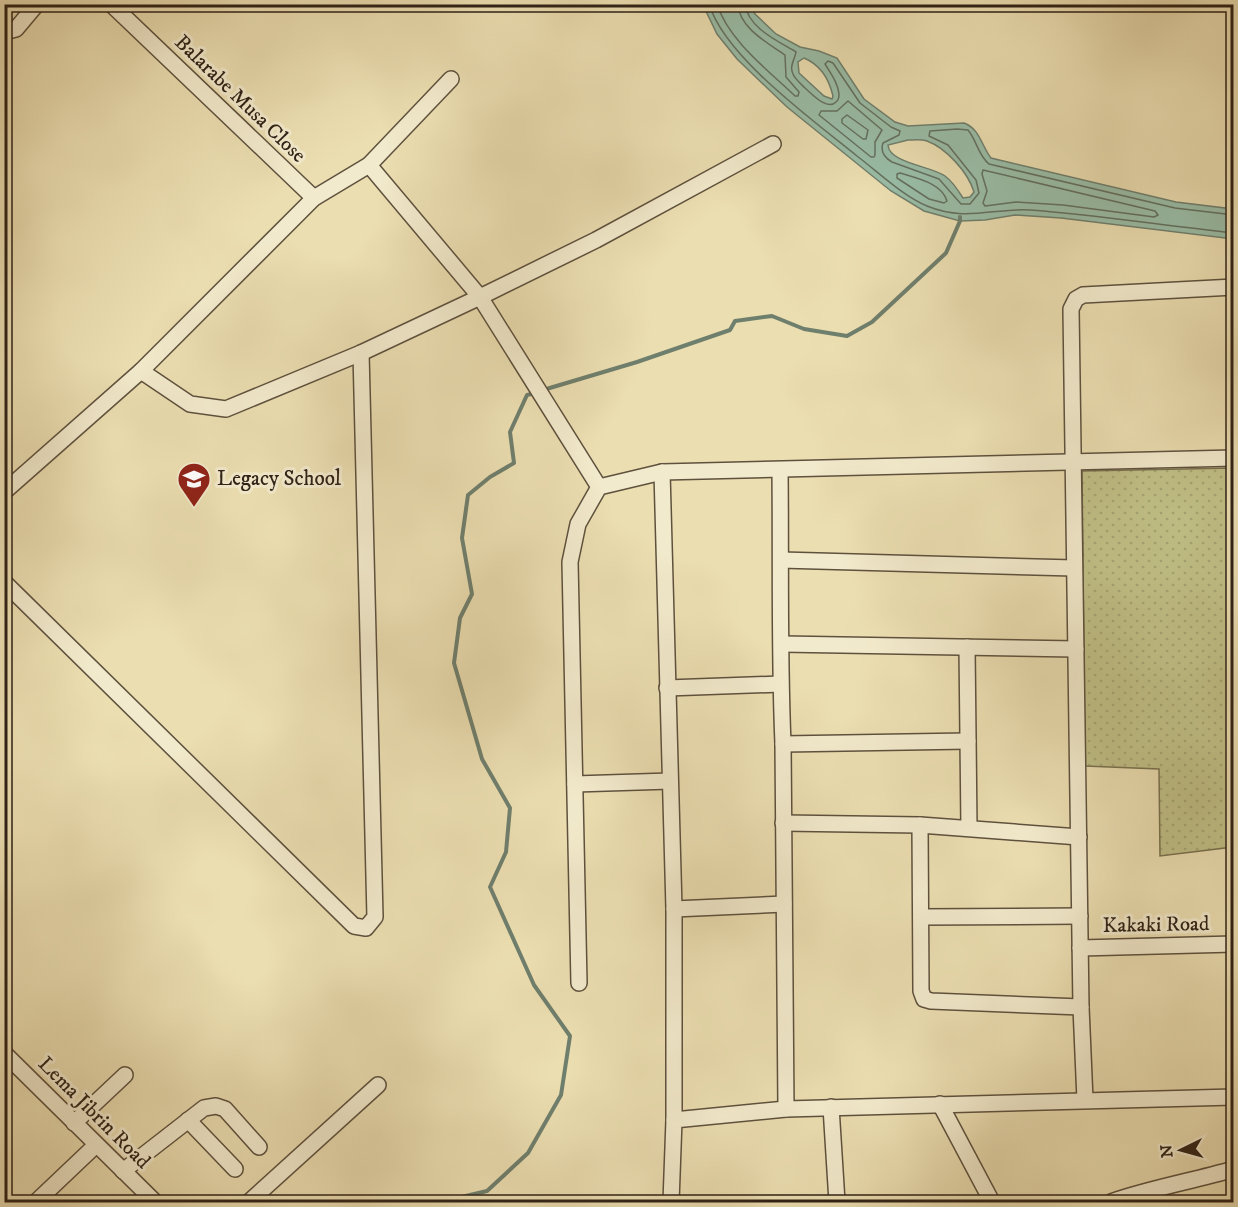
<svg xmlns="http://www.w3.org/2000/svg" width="1238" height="1207" font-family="'IM FELL DW Pica',serif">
<defs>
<pattern id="grass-dots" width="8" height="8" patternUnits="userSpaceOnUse" patternTransform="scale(1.5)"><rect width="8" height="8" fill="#c0bf86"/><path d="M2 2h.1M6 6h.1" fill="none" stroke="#a5a473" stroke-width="1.8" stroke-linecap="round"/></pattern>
</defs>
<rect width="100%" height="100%" fill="#ebdeb1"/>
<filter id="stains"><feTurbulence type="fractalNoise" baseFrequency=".00333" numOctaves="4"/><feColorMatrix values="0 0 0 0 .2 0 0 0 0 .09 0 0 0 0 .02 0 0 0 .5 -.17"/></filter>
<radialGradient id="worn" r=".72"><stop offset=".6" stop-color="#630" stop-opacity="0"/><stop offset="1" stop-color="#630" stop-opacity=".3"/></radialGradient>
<polygon fill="url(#grass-dots)" stroke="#78704e" stroke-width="1.5" points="1233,468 1233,847 1160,856 1159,769 1085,766 1082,471"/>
<g fill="#99bda7" stroke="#6f7f6d" stroke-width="1.5" fill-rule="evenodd">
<path d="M 703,5 L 750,5 L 755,14 L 776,34 L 800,47 L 819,51 L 837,58 L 864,99 L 895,122 L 908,126 L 964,123 C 980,129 981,145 991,158 L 1176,202 L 1233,209 L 1233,239 L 1061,218 L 1015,215 L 985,220 L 960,221 L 924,211 L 891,191 L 787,107 L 737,59 L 717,34 ZM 804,58 C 821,65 829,79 833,96 L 832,99 L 824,96 L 799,73 L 798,62 ZM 908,140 C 914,140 921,139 927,141 C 946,148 968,172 974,192 L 970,197 L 963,198 C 958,190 952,181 945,176 C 931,166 889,163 888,145 Z"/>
<polygon points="1120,5 1233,5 1233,12 1214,9 1145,11"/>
</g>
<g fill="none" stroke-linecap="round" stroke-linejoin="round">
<g stroke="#64705f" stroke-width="1.5">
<path d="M 709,4 C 725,57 814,121 857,156 C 878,172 903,196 927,206 C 966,222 992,208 1030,210 C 1098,215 1166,226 1234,233"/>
<path d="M 717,4 C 728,40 769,71 795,96 L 798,96 L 799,92 L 786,77 L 785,55 C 768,43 739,28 738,4"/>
<path d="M 745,4 C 748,28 778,41 796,52 C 795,59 789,66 793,74 C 795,79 801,84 805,88 C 812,94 827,111 836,102 C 839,100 839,97 839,94 C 838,83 831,74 825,64 L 828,61 L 833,63 L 860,103 L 891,127 L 900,131 L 899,135 L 883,143 C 880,152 885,158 892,162 L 939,179 L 961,204 L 970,204 L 979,193 L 976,180 L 948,145 L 929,136 L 930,131 L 957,129 L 968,130 C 977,141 978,155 989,164 L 1175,208 L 1234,215"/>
<polygon points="848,101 882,130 875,142 875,155 874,157 871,157 819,115 821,111 837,111"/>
<polygon points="847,115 868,130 866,139 863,139 842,123 842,119"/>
<polygon points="983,170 1155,211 1158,215 1154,217 1063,205 1016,202 985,206 983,203 987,191 982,174"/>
<path d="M 900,173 C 916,178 942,183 947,201 L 944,203 L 929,199 L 897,178 L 897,174 Z"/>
</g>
<g stroke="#6f7f6d" stroke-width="4">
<polyline points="543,390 637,362 730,330 735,321 772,316 804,329 847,336 872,322 946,253 960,221 960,217"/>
<polyline points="440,1202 487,1191 528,1153 561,1095 570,1036 534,985 490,887 506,852 510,808 482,759 454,663 460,618 472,594 462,538 468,495 490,477 514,463 510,432 527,395 536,393"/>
</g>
<g stroke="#5e513e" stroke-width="18">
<g id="minor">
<polyline points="111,4 314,198"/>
<polyline points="4,32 16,29 37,4"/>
<polyline points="369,165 480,297 599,487"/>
<polyline points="141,371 190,404 226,409 361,353 480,297 596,240 773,144"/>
<path d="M 780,470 C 781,561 779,653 783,744 L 786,1109"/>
<polyline points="662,472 674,909 674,1120"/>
<polyline points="4,492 141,371 314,198 369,165 451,79"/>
<polyline points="781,560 1074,568"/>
<polyline points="4,582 354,926 366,928 375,917 361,353"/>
<polyline points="782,644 1076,649"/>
<polyline points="967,647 969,828"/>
<polyline points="667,688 780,684"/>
<polyline points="783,744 968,741"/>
<polyline points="575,784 670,781"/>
<polyline points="783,823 920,825 1079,837"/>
<polyline points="920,825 921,991 924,999 931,1001 1081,1007"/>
<polyline points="674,909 784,904"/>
<polyline points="921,917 1080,916"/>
<polyline points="1080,948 1234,944"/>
<polyline points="579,983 570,562 578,524 599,487 662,472 1234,458"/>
<polyline points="4,1053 155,1202"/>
<polyline points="1085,1100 1081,1007 1071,309 1076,299 1083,295 1234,287"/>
<polyline points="940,1104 992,1202"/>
<polyline points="831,1107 837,1202"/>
<polyline points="188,1120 235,1169"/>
<polyline points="74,1123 125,1075"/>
<polyline points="123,1171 204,1108 216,1106 225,1109 259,1147"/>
<polyline points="36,1202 96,1145"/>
<polyline points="249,1202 378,1085"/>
<polyline points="671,1202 674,1120 786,1109 1234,1097"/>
<path d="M 1111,1202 C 1151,1188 1193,1181 1234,1169"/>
</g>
</g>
<use href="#minor" stroke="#f2eacc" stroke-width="15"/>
</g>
<defs>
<g id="school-pin" transform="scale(1.725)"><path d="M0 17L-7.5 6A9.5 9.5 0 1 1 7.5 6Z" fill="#8f2418" stroke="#f2eacc"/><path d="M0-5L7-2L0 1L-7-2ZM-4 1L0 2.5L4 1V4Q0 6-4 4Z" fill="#fff"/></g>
</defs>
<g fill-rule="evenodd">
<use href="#school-pin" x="194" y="479"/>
</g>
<g text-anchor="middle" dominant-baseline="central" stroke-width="6" stroke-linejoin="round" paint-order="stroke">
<g font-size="21" fill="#2f2217" stroke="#f2eacc">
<text transform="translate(240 99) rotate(44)">Balarabe Musa Close</text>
<text transform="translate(1156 925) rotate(-1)">Kakaki Road</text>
<text transform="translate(94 1113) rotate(45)">Lema Jibrin Road</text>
</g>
<g font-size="21" fill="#2f2217" stroke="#f2eacc" text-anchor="start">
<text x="217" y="479">Legacy School</text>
</g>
</g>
<rect width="1238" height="1207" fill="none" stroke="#ebdeb1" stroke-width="24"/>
<rect x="6" y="6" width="1226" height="1195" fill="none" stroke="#2f2217" stroke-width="3"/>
<rect x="12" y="12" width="1214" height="1183" fill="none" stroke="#2f2217" stroke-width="1.5"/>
<g transform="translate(1181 1150) rotate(265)" stroke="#f2eacc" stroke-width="4.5" paint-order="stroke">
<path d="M0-4.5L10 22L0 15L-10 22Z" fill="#2f2217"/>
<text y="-9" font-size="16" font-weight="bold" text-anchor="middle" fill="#2f2217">N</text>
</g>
<rect width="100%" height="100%" filter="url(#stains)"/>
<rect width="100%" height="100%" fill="url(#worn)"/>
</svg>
